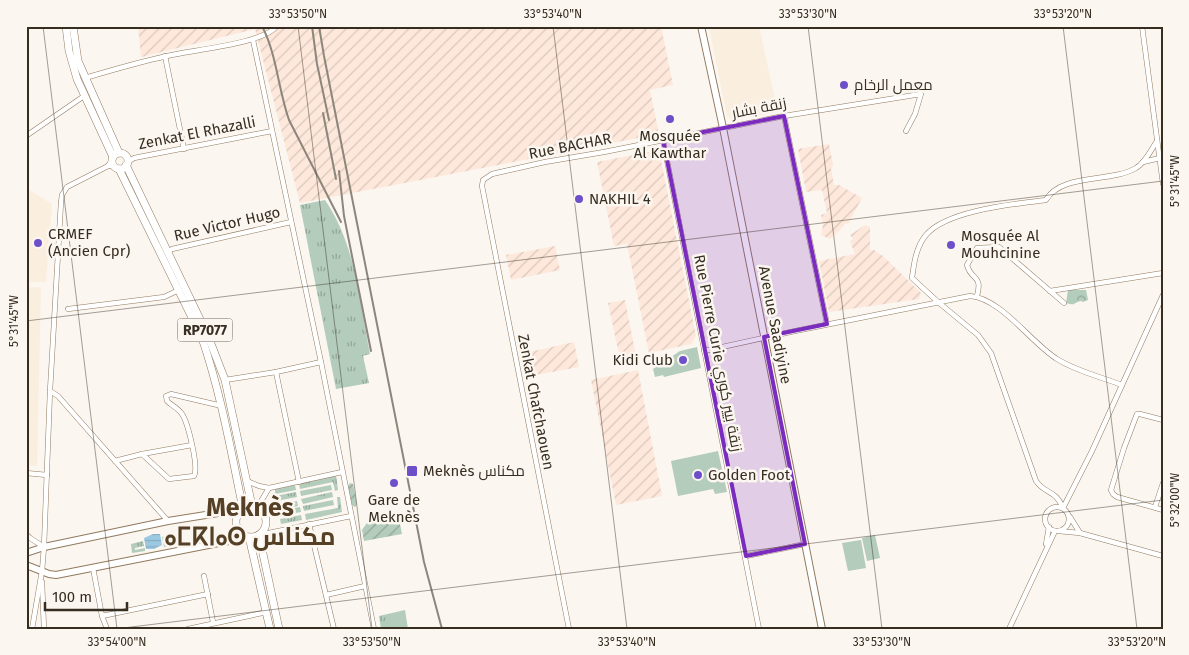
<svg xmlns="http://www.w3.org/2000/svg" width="1189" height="655" font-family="'Fira Sans',Cairo,'Noto Sans Tifinagh',sans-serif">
<defs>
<pattern id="industrial-furrows" width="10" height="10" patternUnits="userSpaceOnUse" patternTransform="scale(1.25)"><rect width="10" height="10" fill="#fee8db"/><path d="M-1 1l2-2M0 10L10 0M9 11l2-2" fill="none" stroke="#dac7bc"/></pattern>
<pattern id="grass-tufts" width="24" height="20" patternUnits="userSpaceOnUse" patternTransform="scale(1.25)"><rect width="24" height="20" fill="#b3ccbb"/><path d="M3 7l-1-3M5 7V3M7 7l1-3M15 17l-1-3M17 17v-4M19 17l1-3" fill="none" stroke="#92a698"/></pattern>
<pattern id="forest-crowns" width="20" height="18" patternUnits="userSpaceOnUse" patternTransform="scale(1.25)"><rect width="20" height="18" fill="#b3ccbb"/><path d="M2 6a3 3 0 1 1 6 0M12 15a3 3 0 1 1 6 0" fill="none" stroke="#92a698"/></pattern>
<pattern id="garden-furrows" width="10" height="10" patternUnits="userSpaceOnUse" patternTransform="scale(1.25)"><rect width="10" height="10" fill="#b3ccbb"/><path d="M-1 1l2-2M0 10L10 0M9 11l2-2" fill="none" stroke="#92a698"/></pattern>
<pattern id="water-rules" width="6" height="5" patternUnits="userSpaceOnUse" patternTransform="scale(1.25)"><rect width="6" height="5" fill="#9bc9e2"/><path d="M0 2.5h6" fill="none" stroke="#86adc2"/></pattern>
</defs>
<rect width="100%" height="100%" fill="#fbf6f0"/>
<g fill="#faeedf">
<polygon points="712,26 759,26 777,108 772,113 733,120 727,116 709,27"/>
<polygon points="26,188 52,204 46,282 26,282"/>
<polygon points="41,287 37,466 26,465 26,288"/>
</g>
<g fill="url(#industrial-furrows)">
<polygon points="138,26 661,26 673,85 650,90 659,134 300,203 255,29 141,57"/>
<polygon points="829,144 833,165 831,168 834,185 839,185 862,198 848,224 846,223 840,230 830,239 821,235 823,225 821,215 827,213 822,190 806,192 798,149"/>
<polygon points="659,150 696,336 691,344 649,353 627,244 614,246 597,162"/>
<polygon points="865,225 870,227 870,250 874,250 883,256 921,293 919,299 829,312 819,261 855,254 850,241 853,239 850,235"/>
<polygon points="555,246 560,270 511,280 506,255"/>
<polygon points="625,300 636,356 620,359 608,303"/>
<polygon points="574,342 579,367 530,376 525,353"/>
<polygon points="638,370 662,496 616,505 591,380"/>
</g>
<g fill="url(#grass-tufts)">
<path d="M 325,200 C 356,245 360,303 370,354 L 363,356 L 369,383 L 336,389 L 300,205 Z"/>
<polygon points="336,475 338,490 335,491 333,482 300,489 299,483"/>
<polygon points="295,485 296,490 275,494 275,489"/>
<polygon points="331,485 332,490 301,496 300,491"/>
<polygon points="296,492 297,497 276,501 275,496"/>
<polygon points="332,492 333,497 303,504 301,499"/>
<polygon points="337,497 340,497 342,512 306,520 305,514 338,508"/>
<polygon points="333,500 334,505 304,511 303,506"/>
<polygon points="297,501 298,506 278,510 277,505"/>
<polygon points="300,507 301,512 280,516 279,511"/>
<polygon points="301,515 302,520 281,524 280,519"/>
<polygon points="175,534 176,539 166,541 166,543 176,541 177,544 164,547 162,537"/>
<polygon points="143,541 144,546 135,548 135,550 145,548 145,551 132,553 131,544"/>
<polygon points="405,610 408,629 381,629 379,616"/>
</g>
<path fill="url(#forest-crowns)" d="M 1068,290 L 1086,290 L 1088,300 L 1083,302 L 1081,301 C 1072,303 1077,306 1066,303 Z"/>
<g fill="#b3ccbb">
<polygon points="697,347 701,368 664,377 663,375 655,377 653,369 680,351"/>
<polygon points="718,451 727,492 715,494 713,489 678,496 671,461"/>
<polygon points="875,535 880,558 867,561 862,538"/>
<polygon points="861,540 866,568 848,571 842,543"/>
</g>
<g fill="url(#garden-furrows)">
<polygon points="350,483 353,484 357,504 355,507 352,505 348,486"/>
<polygon points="398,514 402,534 364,541 362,530 369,520"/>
</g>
<polygon fill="url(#water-rules)" points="153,534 160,534 162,545 154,549 146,549 144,538"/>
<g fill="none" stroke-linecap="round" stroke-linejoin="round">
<g stroke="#927a5f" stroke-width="5.5">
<g id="street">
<polyline points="1142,26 1163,184"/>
<polyline points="253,40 321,362 374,629"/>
<polyline points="165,56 184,149"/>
<path d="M 85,78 C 112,70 139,62 167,56 C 191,50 263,44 277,26"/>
<polyline points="784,116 827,324"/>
<polyline points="26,136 84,96"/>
<polyline points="663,140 759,629"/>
<polyline points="112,160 108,166 114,166"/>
<polyline points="128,162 134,158 272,131"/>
<polyline points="1143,162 1160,158"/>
<polyline points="168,252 172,249 291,222"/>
<polyline points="1050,291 1163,273"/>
<path d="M 977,296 C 983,274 971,281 967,265 L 977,248 L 999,247 L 1064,303"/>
<polyline points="68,309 164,297 179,290"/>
<path d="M 704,351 L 795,331 L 970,296 C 1001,298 1031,343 1057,359 C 1076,371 1101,377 1122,385"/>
<polyline points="276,372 299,482"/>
<polyline points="225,380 276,372 321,362"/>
<polyline points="50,391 58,396 168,521"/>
<polyline points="1163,420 1140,414 1137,414 1124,448 1111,490 1113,494 1117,497 1163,510"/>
<path d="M 142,454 L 169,479 L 194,476 C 199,467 188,423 182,414 C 178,408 171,405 167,401 L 166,396 L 171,394 L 222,406"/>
<polyline points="115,461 142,454 192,445"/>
<polyline points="26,473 47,475"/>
<polyline points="247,481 259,486 269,488"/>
<circle cx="1057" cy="519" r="12"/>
<polyline points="1155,507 1163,483"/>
<polyline points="257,508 269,488 342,472"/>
<path d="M 1063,508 C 1055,489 1046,495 1036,481 L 991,353 L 978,335 L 938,302 L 912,278 C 914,263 916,247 926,235 C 947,210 1015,204 1046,200 C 1061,173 1111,183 1136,168 C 1145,163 1151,150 1157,141"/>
<polyline points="1063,508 1092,451 1163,295"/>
<polyline points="1070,517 1080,533"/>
<polyline points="309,524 334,629"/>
<polyline points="1058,531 1080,533 1163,556"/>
<polyline points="26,534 30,538 44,547"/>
<polyline points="259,535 351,516"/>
<polyline points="1046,544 1049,527"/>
<polyline points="746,556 805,544"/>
<polyline points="93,568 102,616 107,629"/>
<polyline points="204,576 213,622"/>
<polyline points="42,582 44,629"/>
<polyline points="326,595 365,586"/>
<polyline points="102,616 208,594"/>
<polyline points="32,629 42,571 44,547 50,391 61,202 62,195 67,187 108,166"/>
<polyline points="188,629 267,612"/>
<polyline points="569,629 482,186 483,180 492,174 545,162 604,152 784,116 921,94 915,114 906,131"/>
<polyline points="1009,629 1055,531"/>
</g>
</g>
<g stroke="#927a5f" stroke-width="8">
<g id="secondary">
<polyline points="701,26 723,128 822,629"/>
<polyline points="26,553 44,547 168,521 243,509"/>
<polyline points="26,565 49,574 56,575 249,537"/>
</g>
</g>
<g stroke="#927a5f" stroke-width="8">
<g id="primary">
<polyline points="66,26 69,51 77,79 113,157"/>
<polyline points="73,26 78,61 119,153"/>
<circle cx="120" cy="161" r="8"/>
<polyline points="126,165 208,336 225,380 252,506"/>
<path d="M 119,169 L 202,338 C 221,394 231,451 243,509"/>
<circle cx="251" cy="522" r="15"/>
<polyline points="259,535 279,629"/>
<polyline points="249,537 270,629"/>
</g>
</g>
<use href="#street" stroke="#fff" stroke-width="4.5"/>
<use href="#secondary" stroke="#fff" stroke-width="6"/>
<use href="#primary" stroke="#fff" stroke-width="7"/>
<g stroke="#8d867c" stroke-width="2">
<path d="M 262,26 C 277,55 278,89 289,120 L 341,222"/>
<polyline points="312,26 317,64 329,120"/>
<polyline points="319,26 324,56 424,562 442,629"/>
<polyline points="323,113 336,179"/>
<polyline points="339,171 344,216 371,351"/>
</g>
</g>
<path fill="#7b2cbf" fill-opacity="0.2" stroke="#7b2cbf" stroke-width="4" stroke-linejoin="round" d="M 784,116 L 827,324 L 764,337 L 805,544 L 746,556 L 663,140 Z"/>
<path fill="none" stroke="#372e22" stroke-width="1" stroke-opacity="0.45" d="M 43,26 L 117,629M 298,26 L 372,629M 553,26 L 627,629M 808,26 L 882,629M 1063,26 L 1137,629M 26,321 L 1163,181M 115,629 L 1163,500"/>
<g fill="#6c4fc9" stroke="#fbf6f0" stroke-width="2">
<circle cx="844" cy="85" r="5"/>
<circle cx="670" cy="119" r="5"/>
<circle cx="579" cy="199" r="5"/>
<circle cx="38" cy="243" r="5"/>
<circle cx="951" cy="245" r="5"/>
<circle cx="683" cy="360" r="5"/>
<rect x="406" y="465" width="12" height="12" rx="2.5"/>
<circle cx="698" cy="475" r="5"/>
<circle cx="394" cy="483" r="5"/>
</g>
<g text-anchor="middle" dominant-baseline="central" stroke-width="5" stroke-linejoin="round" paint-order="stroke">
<rect fill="#fbf6f0" stroke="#726a60" stroke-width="1" x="177.5" y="318.5" width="55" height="23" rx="4"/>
<g font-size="14" font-weight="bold" fill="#372e22">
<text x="205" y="330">RP7077</text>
</g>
<g font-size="15" fill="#372e22" stroke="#fbf6f0" text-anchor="start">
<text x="854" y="85">معمل الرخام</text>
<text x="670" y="136" text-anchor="middle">Mosquée<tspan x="670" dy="17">Al Kawthar</tspan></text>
<text x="589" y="199">NAKHIL 4</text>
<text x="48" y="234">CRMEF<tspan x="48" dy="17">(Ancien Cpr)</tspan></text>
<text x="961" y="236">Mosquée Al<tspan x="961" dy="17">Mouhcinine</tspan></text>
<text x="673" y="360" text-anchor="end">Kidi Club</text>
<text x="423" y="471">Meknès مكناس</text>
<text x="708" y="475">Golden Foot</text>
<text x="394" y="500" text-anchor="middle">Gare de<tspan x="394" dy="17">Meknès</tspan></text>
</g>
<g font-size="15" fill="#372e22" stroke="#fbf6f0">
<text transform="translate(759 108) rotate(-11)">زنقة بشار</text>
<text transform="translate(197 133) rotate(-11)">Zenkat El Rhazalli</text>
<text transform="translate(570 146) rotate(-11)">Rue BACHAR</text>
<text transform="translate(227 224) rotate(-13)">Rue Victor Hugo</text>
<text transform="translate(775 325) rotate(79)">Avenue Saadiyine</text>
<text transform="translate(718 353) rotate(79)">Rue Pierre Curie زنقة بيير كوري</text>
<text transform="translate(536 402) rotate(79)">Zenkat Chafchaouen</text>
</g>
<g font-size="25" font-weight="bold" fill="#554026" stroke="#fbf6f0">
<text x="250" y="508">Meknès<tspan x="250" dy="29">ⴰⵎⴽⵏⴰⵙ مكناس</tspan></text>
</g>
</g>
<rect width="1189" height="655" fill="none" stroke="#fbf6f0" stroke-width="55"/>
<path d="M45 602v8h82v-8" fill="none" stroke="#372e22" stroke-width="2.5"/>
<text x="52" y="602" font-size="15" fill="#372e22" stroke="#fbf6f0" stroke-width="4" paint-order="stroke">100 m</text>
<rect x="28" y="28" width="1134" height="600" fill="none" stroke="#372e22" stroke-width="2"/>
<g font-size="12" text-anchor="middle" fill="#372e22">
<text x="298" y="18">33°53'50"N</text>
<text x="553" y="18">33°53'40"N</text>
<text x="808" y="18">33°53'30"N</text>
<text x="1063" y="18">33°53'20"N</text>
<text transform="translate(1175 181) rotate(-90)" y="4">5°31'45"W</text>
<text transform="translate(14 321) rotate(-90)" y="4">5°31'45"W</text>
<text transform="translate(1175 500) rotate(-90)" y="4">5°32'00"W</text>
<text x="117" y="646">33°54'00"N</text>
<text x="372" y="646">33°53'50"N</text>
<text x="627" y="646">33°53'40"N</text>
<text x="882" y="646">33°53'30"N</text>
<text x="1137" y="646">33°53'20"N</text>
</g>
</svg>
